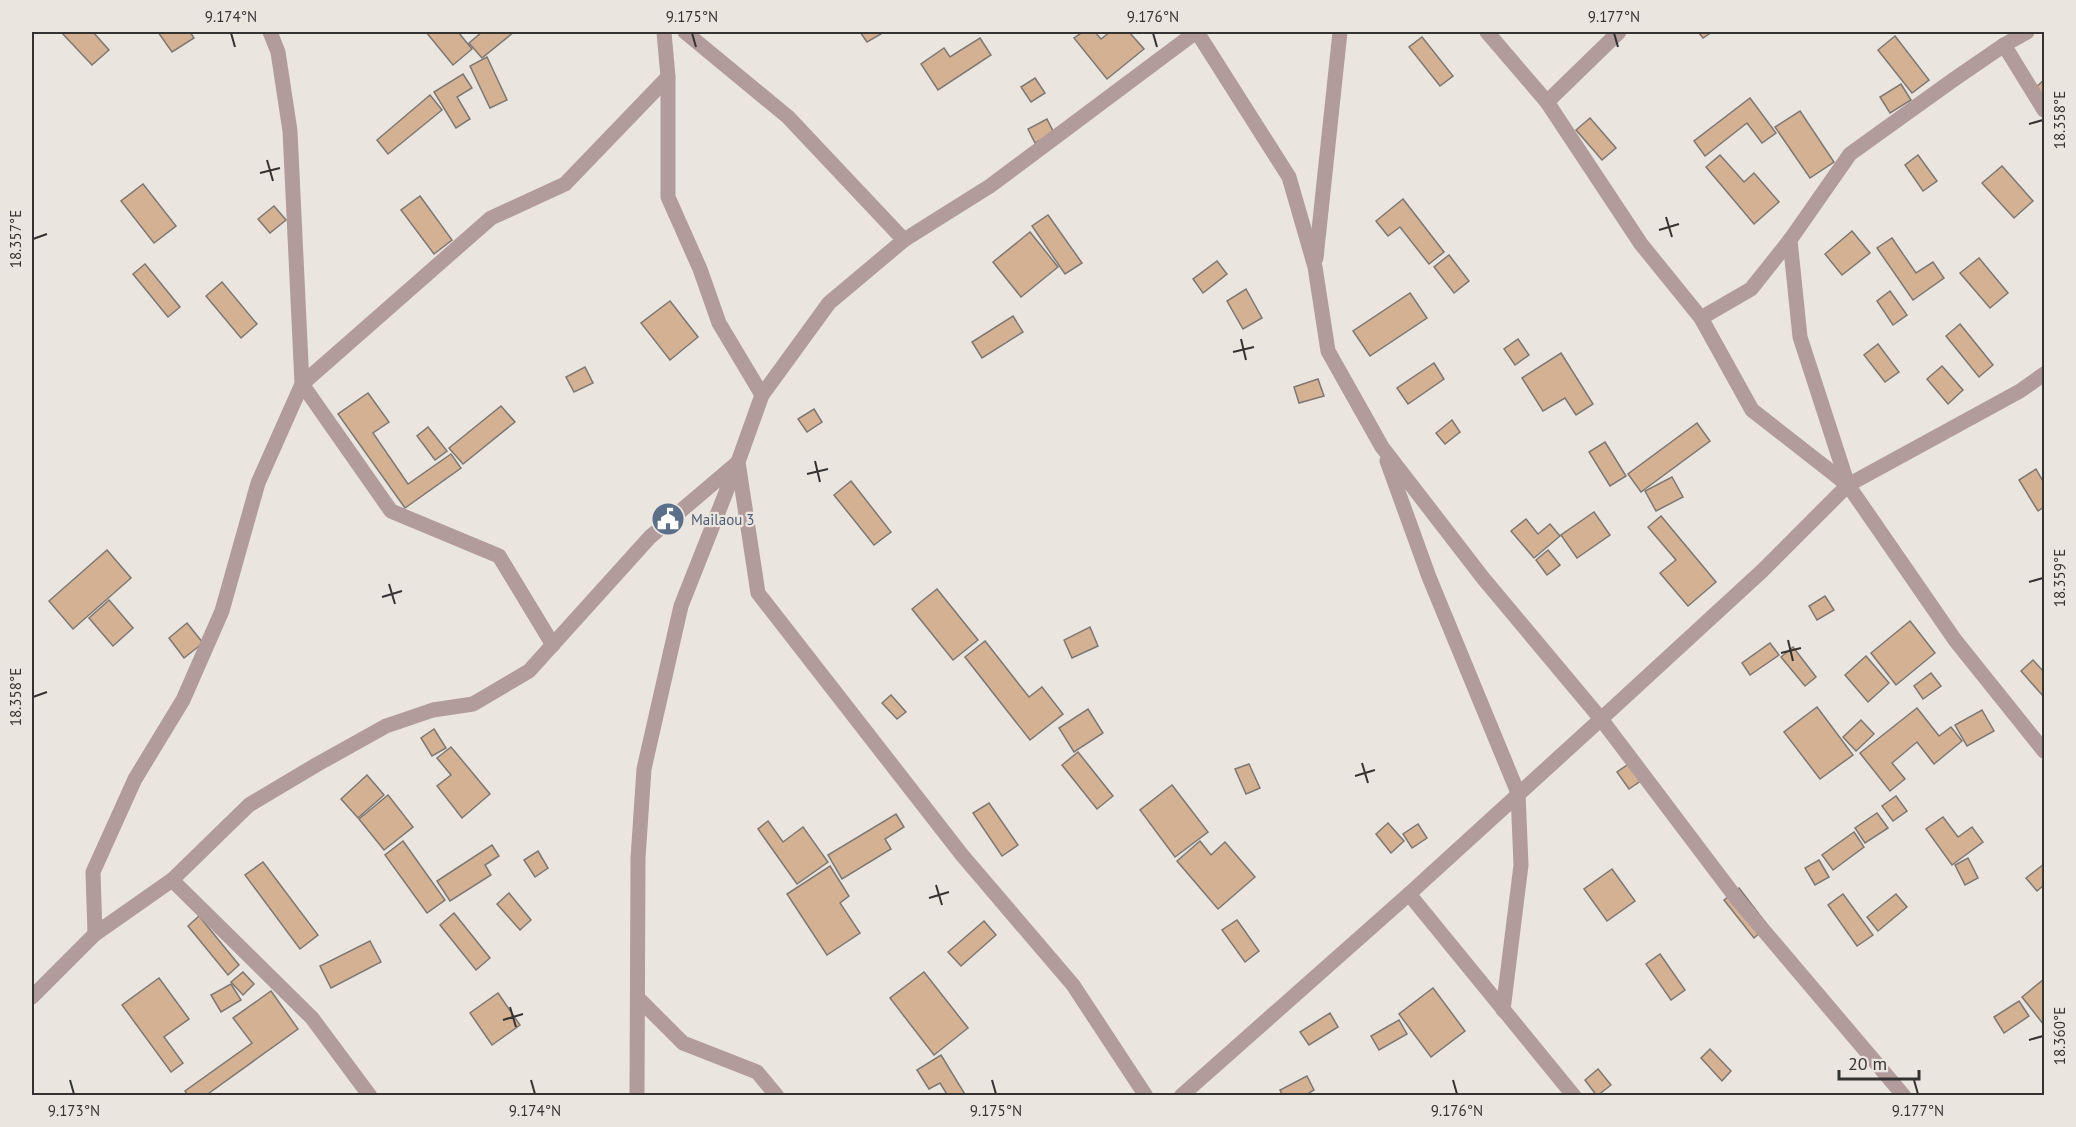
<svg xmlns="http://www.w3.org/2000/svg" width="2076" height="1127" font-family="'PT Sans',sans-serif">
<rect width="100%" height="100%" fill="#ebe5e0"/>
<g fill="#d5b193" stroke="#7d7873" stroke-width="1.5">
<polygon points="61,32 93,32 109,50 92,65"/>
<polygon points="158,32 190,32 194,38 172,52"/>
<polygon points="426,32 458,32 472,49 453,65"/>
<polygon points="482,32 514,32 482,58 469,43"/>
<polygon points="860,32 880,32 881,34 867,42"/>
<polygon points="1083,32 1095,32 1101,39 1110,32 1129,32 1144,49 1107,79 1074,38"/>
<polygon points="1698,32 1712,32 1703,38"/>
<polygon points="1895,36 1929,80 1912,93 1878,50"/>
<polygon points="1422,37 1453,76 1440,86 1409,47"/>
<polygon points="980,38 991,55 938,90 921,64 944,48 950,57"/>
<polygon points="487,57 507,100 490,108 470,66"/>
<polygon points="463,74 472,88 457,97 470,119 456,128 434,92"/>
<polygon points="1035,78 1045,93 1031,102 1021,87"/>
<polygon points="2044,80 2044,98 2035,88"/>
<polygon points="1901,84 1911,100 1890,113 1880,97"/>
<polygon points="430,95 442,110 388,154 377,140"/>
<polygon points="1750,98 1776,133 1762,143 1747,123 1705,156 1694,141"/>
<polygon points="1800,111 1834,162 1810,178 1775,127"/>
<polygon points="1590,118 1616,148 1602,160 1576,130"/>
<polygon points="1047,119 1054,133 1035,143 1028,129"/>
<polygon points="1720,155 1744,182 1754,173 1779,202 1754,224 1706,167"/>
<polygon points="1918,155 1937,181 1923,191 1905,165"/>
<polygon points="2002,166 2033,201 2014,218 1982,183"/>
<polygon points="143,184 176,226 154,243 121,201"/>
<polygon points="420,196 452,240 434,254 401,210"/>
<polygon points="1403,199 1444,252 1429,264 1400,227 1388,236 1376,221"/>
<polygon points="274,206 286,220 270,233 258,219"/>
<polygon points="1048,215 1082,263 1065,274 1032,226"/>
<polygon points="1852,231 1870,253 1842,275 1825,254"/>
<polygon points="1030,232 1058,267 1021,297 993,262"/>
<polygon points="1892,238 1916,273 1933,262 1944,278 1913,300 1877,248"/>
<polygon points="1449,255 1469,281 1454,293 1434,267"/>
<polygon points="1979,258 2008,293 1990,308 1960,273"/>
<polygon points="1217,261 1227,274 1203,293 1193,279"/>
<polygon points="145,264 180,307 168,317 133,274"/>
<polygon points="222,282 257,324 241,338 206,296"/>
<polygon points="1246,289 1262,318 1243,329 1227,301"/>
<polygon points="1890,291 1907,315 1893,325 1877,301"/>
<polygon points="1410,293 1427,318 1370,356 1353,331"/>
<polygon points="670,301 698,337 670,360 641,323"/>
<polygon points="1013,316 1023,332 982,358 972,342"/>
<polygon points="1960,324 1993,365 1979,377 1946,336"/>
<polygon points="1518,339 1529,355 1515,365 1504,349"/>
<polygon points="1878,344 1899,372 1885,382 1864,355"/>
<polygon points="1561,353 1593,404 1576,415 1565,398 1543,411 1522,378"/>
<polygon points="1434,363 1444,379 1408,404 1397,388"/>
<polygon points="1942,366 1963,390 1948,404 1927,379"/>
<polygon points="585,367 593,383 574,392 566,377"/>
<polygon points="1318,379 1324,396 1299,403 1294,387"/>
<polygon points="368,393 389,422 373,433 408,484 451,454 461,468 405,508 338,414"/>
<polygon points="501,406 515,422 463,464 449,448"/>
<polygon points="814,409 822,422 807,432 798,419"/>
<polygon points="1452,420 1460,432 1445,444 1436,433"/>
<polygon points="1697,423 1710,441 1641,492 1628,474"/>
<polygon points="428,427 447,451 435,460 417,436"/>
<polygon points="1605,442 1626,476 1610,486 1589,452"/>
<polygon points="2036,469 2044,483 2044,507 2038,511 2019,480"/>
<polygon points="1672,477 1683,497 1656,511 1645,491"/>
<polygon points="851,481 891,532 874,545 834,495"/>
<polygon points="1594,512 1610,535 1577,558 1561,535"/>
<polygon points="1661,516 1716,582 1688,606 1660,573 1676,560 1648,527"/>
<polygon points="1526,519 1538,534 1550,524 1560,536 1534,558 1511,531"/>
<polygon points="107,550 131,578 73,629 49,601"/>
<polygon points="1548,550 1560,565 1547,575 1536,560"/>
<polygon points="937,589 978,640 953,660 912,609"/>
<polygon points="1825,596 1834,610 1817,620 1809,606"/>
<polygon points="109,600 133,628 113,646 89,618"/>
<polygon points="1910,621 1935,653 1896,685 1871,653"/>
<polygon points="187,623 203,643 184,658 169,638"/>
<polygon points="1090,627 1098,646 1072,658 1064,640"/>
<polygon points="985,641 1029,697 1042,687 1063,714 1030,740 965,657"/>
<polygon points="1770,643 1779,655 1750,675 1742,663"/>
<polygon points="1793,647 1816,677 1805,686 1781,657"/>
<polygon points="1866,656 1889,683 1868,702 1845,675"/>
<polygon points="2033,660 2044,672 2044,694 2043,696 2021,671"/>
<polygon points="1931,673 1941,686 1923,699 1914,686"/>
<polygon points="891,695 906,712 897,719 882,703"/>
<polygon points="1817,707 1853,755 1820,779 1784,732"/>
<polygon points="1917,708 1939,736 1951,727 1962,741 1934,764 1917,742 1892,763 1905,779 1890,791 1860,753"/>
<polygon points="1088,709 1103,733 1074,752 1059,728"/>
<polygon points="1982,710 1994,731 1967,746 1955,725"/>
<polygon points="1861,720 1874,734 1856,751 1843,737"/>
<polygon points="434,729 446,748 432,756 421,738"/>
<polygon points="451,747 490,794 462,818 437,786 451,775 437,758"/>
<polygon points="1078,752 1113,796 1097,809 1062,765"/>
<polygon points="1633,761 1645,778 1629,789 1617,772"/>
<polygon points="1249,764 1260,788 1246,794 1235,769"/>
<polygon points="367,775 384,795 358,818 341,799"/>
<polygon points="1172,785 1208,832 1175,857 1140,810"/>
<polygon points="388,795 413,827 384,850 359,819"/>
<polygon points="1896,796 1907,811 1893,821 1882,806"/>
<polygon points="989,803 1018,845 1002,856 973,813"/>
<polygon points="1877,813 1888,828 1865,843 1855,828"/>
<polygon points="896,814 904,827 885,839 891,849 842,879 828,855"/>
<polygon points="1943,817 1958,837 1972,827 1983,842 1952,865 1926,829"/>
<polygon points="768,821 783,842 803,827 828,862 797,884 758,829"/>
<polygon points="1388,823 1404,841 1391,853 1376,834"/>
<polygon points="1418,824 1427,838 1412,848 1403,834"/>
<polygon points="1854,832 1864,847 1833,870 1822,855"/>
<polygon points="403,841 445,900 427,913 385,855"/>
<polygon points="1200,841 1211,855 1225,842 1255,877 1218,909 1177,861"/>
<polygon points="492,845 499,856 485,865 491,875 450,901 437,881"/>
<polygon points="538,851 548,868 535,877 524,860"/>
<polygon points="1968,858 1978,878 1965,885 1955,865"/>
<polygon points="1819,860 1829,877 1815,885 1805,868"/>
<polygon points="263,862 318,935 300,949 245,875"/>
<polygon points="2044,864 2044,885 2037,891 2026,878"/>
<polygon points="830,866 849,896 840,903 860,933 827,955 787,894"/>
<polygon points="1612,869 1635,901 1607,921 1584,889"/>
<polygon points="1739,888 1768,926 1754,938 1724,900"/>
<polygon points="509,893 531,920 520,930 497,904"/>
<polygon points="1843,894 1873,935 1857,946 1828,905"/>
<polygon points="1896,894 1907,907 1878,931 1867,917"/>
<polygon points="454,913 490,958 476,970 440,925"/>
<polygon points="199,916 239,965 228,975 188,926"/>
<polygon points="1237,920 1259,951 1245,962 1222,930"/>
<polygon points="984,921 996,935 961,966 948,952"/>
<polygon points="370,941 381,962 331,988 320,966"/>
<polygon points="1660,954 1685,990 1671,1000 1646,964"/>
<polygon points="243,972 254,984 243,995 231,982"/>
<polygon points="924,972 968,1028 934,1055 890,998"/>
<polygon points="159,978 189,1019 164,1037 183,1063 171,1072 122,1005"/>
<polygon points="2044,979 2044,1025 2022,997"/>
<polygon points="231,984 241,1000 221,1012 211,995"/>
<polygon points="1433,988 1465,1031 1431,1057 1399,1014"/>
<polygon points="271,991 298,1029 205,1096 188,1096 185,1091 252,1043 233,1018"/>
<polygon points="498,993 520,1025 492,1045 470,1013"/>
<polygon points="2019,1001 2029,1016 2004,1033 1994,1017"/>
<polygon points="1330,1013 1338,1027 1309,1045 1300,1032"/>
<polygon points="1399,1020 1407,1034 1379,1050 1371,1036"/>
<polygon points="1710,1049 1731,1071 1722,1081 1701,1058"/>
<polygon points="941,1055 966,1096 948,1096 940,1083 929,1089 917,1070"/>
<polygon points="1598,1069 1611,1085 1597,1096 1585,1080"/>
<polygon points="1307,1076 1314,1090 1304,1096 1283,1096 1280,1090"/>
</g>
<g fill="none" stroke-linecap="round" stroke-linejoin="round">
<g stroke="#b29c9b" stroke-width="15">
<polyline points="664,32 668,77 668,197 700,269 719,323 762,395"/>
<polyline points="685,32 788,117 904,240"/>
<polyline points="1197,32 1289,177 1315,267 1328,351 1382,447 1483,578 1601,719 1737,899 1904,1096"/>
<polyline points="1487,32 1547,102 1641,244 1701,318 1752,410 1848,485"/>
<polyline points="2027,32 2004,45 1953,80 1850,154 1790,240 1800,337 1848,485 1955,640 2044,751"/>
<polyline points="2004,45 2044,110"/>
<polyline points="1547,102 1619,32"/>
<polyline points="1316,258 1340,32"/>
<polyline points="1701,318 1751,289 1790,240"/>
<polyline points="1387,461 1429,577 1518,793 1521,865 1503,1010"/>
<polyline points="738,462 758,593 962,855 1073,985 1146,1096"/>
<polyline points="553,645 499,556 391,511 302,384 491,218 565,184 668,77"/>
<polyline points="172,880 312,1018 370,1096"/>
<polyline points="1409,894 1574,1096"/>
<polyline points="95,934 93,872 135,779 183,700 222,611 258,483 302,384 290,131 278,52 270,32"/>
<polyline points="32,997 95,934 172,880 249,805 316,765 386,726 433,710 473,704 529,671 650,537 736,464"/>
<polyline points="638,998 683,1043 757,1072 777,1096"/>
<polyline points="637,1096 638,858 644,769 681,606 738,462 762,395 829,303 904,240 990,186 1196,32"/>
<polyline points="1181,1096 1409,894 1601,719 1762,571 1848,485 2020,391 2044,374"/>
</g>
</g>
<path fill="none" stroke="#353331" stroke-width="2" d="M 231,33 L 235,47M 692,33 L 696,47M 1153,33 L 1157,47M 1614,33 L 1618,47M 2029,124 L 2043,120M 267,160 L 273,181M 260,173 L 280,168M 1666,217 L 1672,237M 1659,230 L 1679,224M 33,239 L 47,234M 1241,339 L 1246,360M 1233,352 L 1254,347M 815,461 L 820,482M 807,474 L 828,469M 2029,582 L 2043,578M 389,584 L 395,604M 382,597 L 402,591M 1788,640 L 1793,661M 1781,653 L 1801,648M 33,697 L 47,692M 1362,763 L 1368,783M 1355,776 L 1375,770M 936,885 L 942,905M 929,898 L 949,892M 510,1007 L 516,1027M 503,1020 L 523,1014M 2029,1040 L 2043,1036M 70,1080 L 74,1094M 531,1080 L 535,1094M 992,1080 L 996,1094M 1453,1080 L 1457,1094M 1914,1080 L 1918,1094"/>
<defs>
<g id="civic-disc" transform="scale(1.725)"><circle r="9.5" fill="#5c6f8a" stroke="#ebe5e0"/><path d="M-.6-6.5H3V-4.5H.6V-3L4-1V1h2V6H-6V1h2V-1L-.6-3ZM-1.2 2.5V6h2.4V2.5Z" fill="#fff"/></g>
</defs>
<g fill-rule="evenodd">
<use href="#civic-disc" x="668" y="519"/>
</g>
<g text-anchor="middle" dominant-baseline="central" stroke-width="4.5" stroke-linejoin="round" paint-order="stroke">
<g font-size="15" fill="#4e5e75" stroke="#ebe5e0" text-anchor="start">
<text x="691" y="519">Mailaou 3</text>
</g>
</g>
<rect width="2076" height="1127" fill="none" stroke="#ebe5e0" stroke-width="66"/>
<path d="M1839 1070v9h80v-9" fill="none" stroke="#353331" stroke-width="3"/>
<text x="1848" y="1070" font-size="18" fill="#353331" stroke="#ebe5e0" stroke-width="4.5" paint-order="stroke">20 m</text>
<rect x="33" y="33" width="2010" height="1061" fill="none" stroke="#353331" stroke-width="2"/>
<g font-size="15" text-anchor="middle" fill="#353331">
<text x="231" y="22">9.174°N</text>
<text x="692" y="22">9.175°N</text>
<text x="1153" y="22">9.176°N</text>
<text x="1614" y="22">9.177°N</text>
<text transform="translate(2060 120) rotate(-90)" y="5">18.358°E</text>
<text transform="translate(16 239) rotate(-90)" y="5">18.357°E</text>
<text transform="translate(2060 578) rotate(-90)" y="5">18.359°E</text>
<text transform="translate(16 697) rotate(-90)" y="5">18.358°E</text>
<text transform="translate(2060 1036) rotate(-90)" y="5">18.360°E</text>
<text x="74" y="1116">9.173°N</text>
<text x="535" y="1116">9.174°N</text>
<text x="996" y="1116">9.175°N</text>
<text x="1457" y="1116">9.176°N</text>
<text x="1918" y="1116">9.177°N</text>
</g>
</svg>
